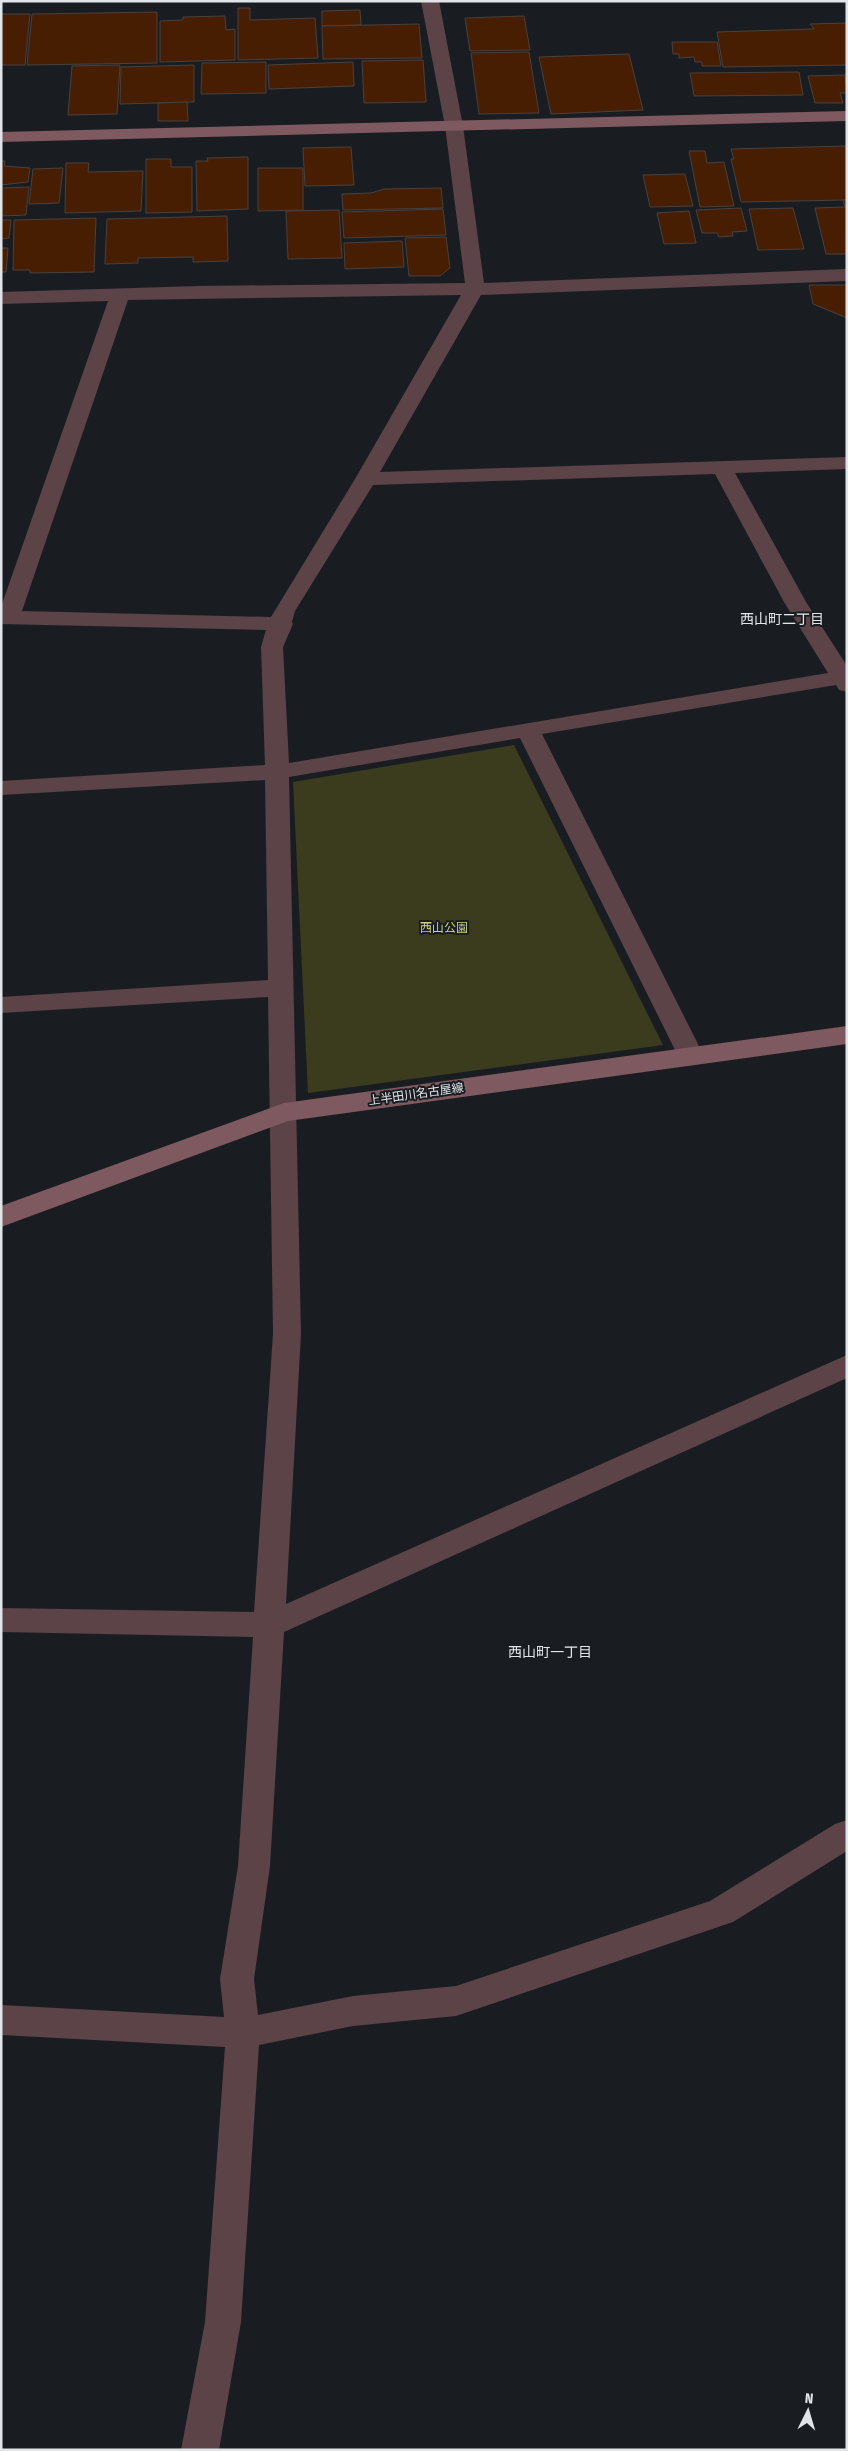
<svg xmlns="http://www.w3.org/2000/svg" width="848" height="2451" font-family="'Fira Sans Condensed','Noto Sans JP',sans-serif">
<rect width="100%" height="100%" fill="#191d22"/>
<polygon fill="#3b3c1d" points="514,745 663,1045 308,1093 293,782"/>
<g fill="#481e03" stroke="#48413e">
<polygon points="238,8 250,8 250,20 315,18 318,58 238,60"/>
<polygon points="360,10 361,25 322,26 322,11"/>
<polygon points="157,12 157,63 27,65 32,14"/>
<polygon points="1,14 30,14 25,65 1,65"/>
<polygon points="225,16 226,30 235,29 235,60 160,62 160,21 183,20 183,17"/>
<polygon points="524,16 530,50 470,51 465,18"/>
<polygon points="847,23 847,65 723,67 717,32 814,29 810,24"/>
<polygon points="419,24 422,58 323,59 322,26"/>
<polygon points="672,42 717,42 721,66 702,66 702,62 695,62 694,57 679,58 679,54 673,54"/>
<polygon points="529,52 539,113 479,114 471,53"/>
<polygon points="629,54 643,110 551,114 539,57"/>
<polygon points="423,60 426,102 364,103 362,61"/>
<polygon points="266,62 266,93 201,94 202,63"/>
<polygon points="353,62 354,86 269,89 268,65"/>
<polygon points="120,65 117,114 68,115 72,66"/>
<polygon points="194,65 194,102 120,104 121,67"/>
<polygon points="799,72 803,95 694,96 690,73"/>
<polygon points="845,75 847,93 840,93 843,103 815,103 808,76"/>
<polygon points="187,102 188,121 158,121 158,103"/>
<polygon points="847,146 847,200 741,202 731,159 734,159 731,149"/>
<polygon points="351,147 354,185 305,186 303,148"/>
<polygon points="689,151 705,151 707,163 724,162 734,206 700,207"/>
<polygon points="248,157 248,209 197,211 196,161 208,161 207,158"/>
<polygon points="146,159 171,159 171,167 192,167 192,212 146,213"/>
<polygon points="1,161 5,161 4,166 30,168 28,182 1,185"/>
<polygon points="66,163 89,163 88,172 143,171 141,211 65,213"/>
<polygon points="63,168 59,203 29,204 33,169"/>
<polygon points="258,168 303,168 303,210 258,211"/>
<polygon points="685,174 693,206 650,207 643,175"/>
<polygon points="29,187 26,215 1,216 1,188"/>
<polygon points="441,188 443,208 343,210 342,194 371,193 384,189"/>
<polygon points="843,200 847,200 847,254 826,254 815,208 845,207"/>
<polygon points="741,208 747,231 732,232 733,236 719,237 717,233 702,233 696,210"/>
<polygon points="793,208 804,249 758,250 749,209"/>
<polygon points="443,209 446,235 344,238 342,212"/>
<polygon points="339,210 342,258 288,259 286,211"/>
<polygon points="689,211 696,243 664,244 657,213"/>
<polygon points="227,216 228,261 193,262 193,257 138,258 138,263 105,264 107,219"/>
<polygon points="96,218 94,272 30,273 30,270 13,270 14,220"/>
<polygon points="1,220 11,220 9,238 1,239"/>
<polygon points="446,237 450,268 440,276 409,276 405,238"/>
<polygon points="402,241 404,267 345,269 344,243"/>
<polygon points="1,248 8,248 6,272 1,272"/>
<polygon points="809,285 847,285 847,318 813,304"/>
</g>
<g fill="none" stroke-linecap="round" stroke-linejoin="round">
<path fill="#5b4347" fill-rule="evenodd" d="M 421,1 L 439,1 L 463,126 L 484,283 L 847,269 L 847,281 L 481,295 L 380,472 L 847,457 L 847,469 L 735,473 L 806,602 L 847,666 L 847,692 L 839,690 L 836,685 L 542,734 L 704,1056 L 700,1062 L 691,1065 L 682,1062 L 678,1056 L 520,738 L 289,777 L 301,1334 L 286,1604 L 847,1355 L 847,1378 L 284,1632 L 270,1866 L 254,1979 L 258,2015 L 353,1996 L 456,1986 L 710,1901 L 835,1824 L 847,1820 L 847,1851 L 733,1922 L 456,2016 L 353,2026 L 259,2045 L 241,2322 L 219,2450 L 181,2450 L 205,2322 L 225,2047 L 1,2035 L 1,2005 L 224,2017 L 220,1979 L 238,1866 L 253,1637 L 1,1632 L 1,1608 L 254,1612 L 273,1334 L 268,997 L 1,1013 L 1,997 L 268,980 L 265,780 L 1,795 L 1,781 L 265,765 L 261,647 L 266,630 L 1,624 L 1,607 L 108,301 L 1,304 L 1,292 L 199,286 L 465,283 L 445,126 ZM 461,295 L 355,479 L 271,617 L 22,611 L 128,300 ZM 715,474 L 784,602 L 828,673 L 289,763 L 283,647 L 293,624 L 292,622 L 295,611 L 373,485 Z"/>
<g fill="#7e595f" fill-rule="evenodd">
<polygon points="847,111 847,121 1,142 1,132"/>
<polygon points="847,1026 847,1044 288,1121 1,1227 1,1206 284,1103"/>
</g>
</g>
<g text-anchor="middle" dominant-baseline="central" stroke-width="4" stroke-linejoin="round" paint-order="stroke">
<g font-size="12" fill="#ced180" stroke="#191d22">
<text x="444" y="928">西山公園</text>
</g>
<g font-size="12" fill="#e2e5e8" stroke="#191d22">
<text transform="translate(416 1094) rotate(-8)">上半田川名古屋線</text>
</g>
<g font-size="14" fill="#e2e5e8" stroke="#191d22">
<text x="782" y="619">西山町二丁目</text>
<text x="550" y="1652">西山町一丁目</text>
</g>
</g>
<rect width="848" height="2451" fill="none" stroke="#e2e5e8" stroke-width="5"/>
<g transform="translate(808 2411) rotate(5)" stroke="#191d22" stroke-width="4" paint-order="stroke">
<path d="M0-4L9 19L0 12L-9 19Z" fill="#e2e5e8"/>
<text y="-8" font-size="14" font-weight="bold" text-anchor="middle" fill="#e2e5e8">N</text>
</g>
</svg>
